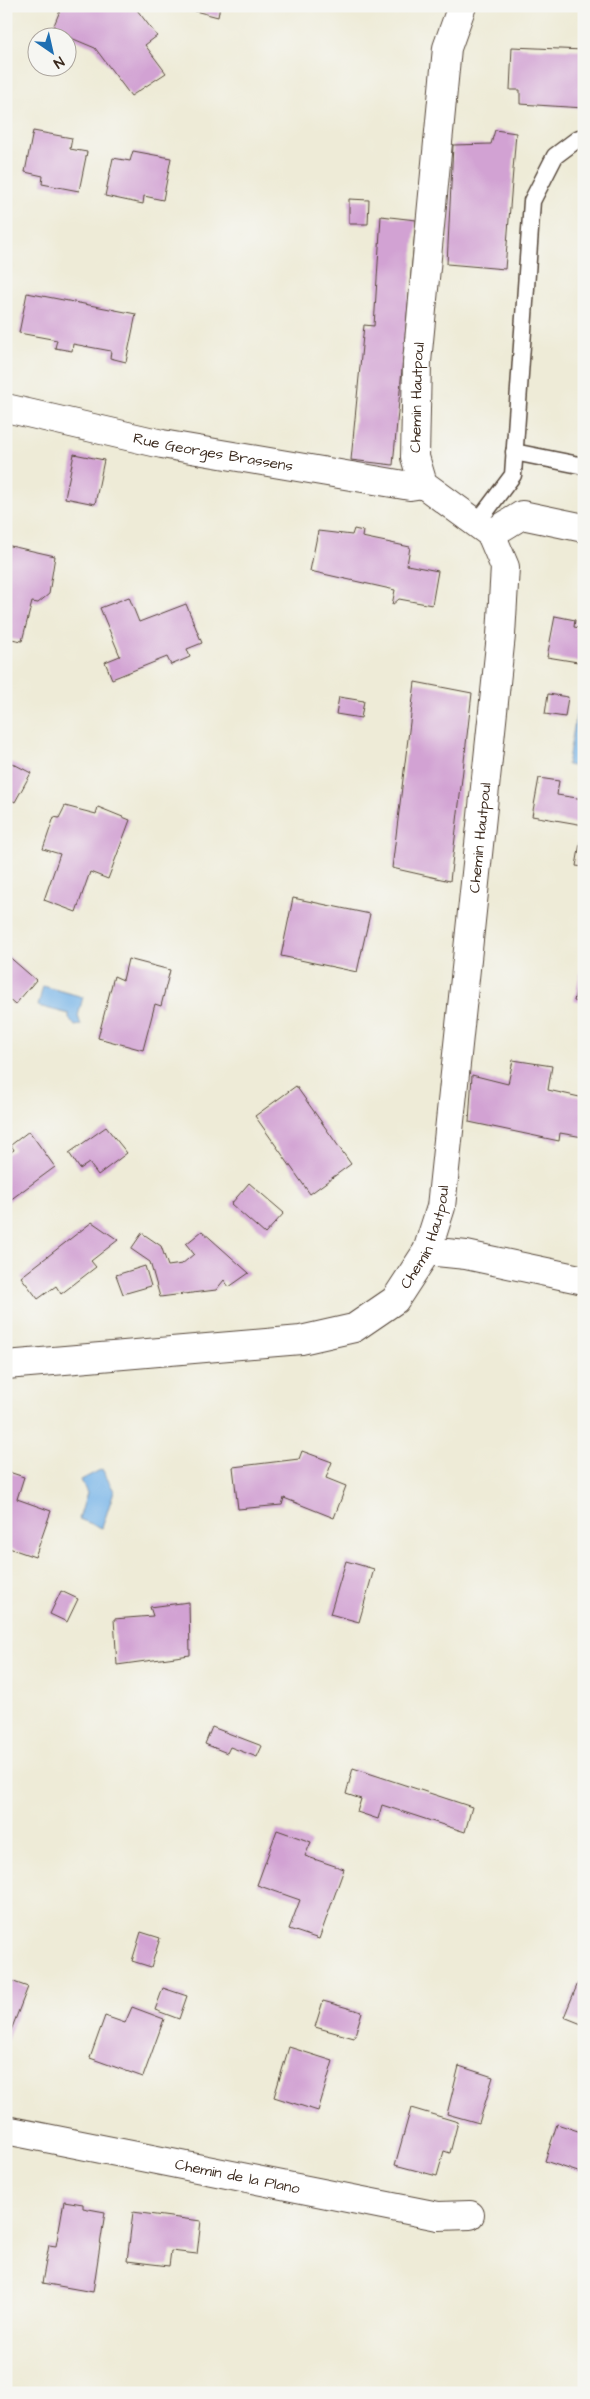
<svg xmlns="http://www.w3.org/2000/svg" width="590" height="2399" font-family="'Architects Daughter',sans-serif">
<rect width="100%" height="100%" fill="#f6f6f2"/>
<filter id="ink" filterUnits="userSpaceOnUse"><feTurbulence type="fractalNoise" baseFrequency=".02" numOctaves="2"/><feDisplacementMap in="SourceGraphic" scale="10" xChannelSelector="R" yChannelSelector="G"/><feConvolveMatrix kernelMatrix="1 2 1 2 8 2 1 2 1" color-interpolation-filters="sRGB"/></filter>
<filter id="wash" filterUnits="userSpaceOnUse"><feTurbulence type="fractalNoise" baseFrequency=".0096" numOctaves="4" result="noise"/><feDisplacementMap in="SourceGraphic" scale="20" xChannelSelector="R" yChannelSelector="G"/><feGaussianBlur stdDeviation="1.12" result="paint"/><feColorMatrix in="noise" values="0 0 0 0 0 0 0 0 0 0 0 0 0 0 0 0 0 1.4 0 .05"/><feComposite in="paint" operator="in"/></filter>
<g filter="url(#wash)">
<rect width="100%" height="100%" fill="#eeebd7"/>
<g fill="#75b3e8" stroke="#586e83">
<polygon points="579,701 584,702 584,768 567,765"/>
<polygon points="43,986 83,997 78,1016 81,1025 75,1026 69,1018 69,1014 38,1006"/>
<polygon points="102,1469 114,1491 102,1528 79,1519 87,1493 81,1480"/>
</g>
<g id="blocks">
<g fill="#d2a2d3">
<polygon points="62,6 134,6 157,36 145,45 166,73 131,96 95,48 52,30"/>
<polygon points="197,6 220,6 218,17 195,11"/>
<polygon points="512,47 584,50 584,108 520,104 520,90 510,90"/>
<polygon points="495,130 516,133 505,269 447,264 453,145 491,144"/>
<polygon points="33,131 72,138 70,149 87,152 79,191 42,184 43,176 25,172"/>
<polygon points="133,151 171,158 163,200 144,196 143,204 105,196 113,158 130,161"/>
<polygon points="349,199 369,200 368,224 349,224"/>
<polygon points="381,216 416,220 393,465 351,460 364,325 374,326"/>
<polygon points="27,293 136,314 126,362 110,358 111,351 73,344 72,351 55,348 57,340 19,333"/>
<polygon points="74,454 104,460 95,504 65,498"/>
<polygon points="354,529 363,531 362,537 410,547 407,565 438,571 432,605 399,599 392,605 395,590 310,571 318,531 352,535"/>
<polygon points="6,545 55,556 49,594 38,603 32,602 22,641 6,638"/>
<polygon points="129,597 139,622 186,604 202,643 187,649 190,657 171,665 167,657 112,679 105,662 120,656 100,608"/>
<polygon points="555,616 575,620 574,627 584,629 584,663 547,657"/>
<polygon points="415,682 472,693 450,881 392,868"/>
<polygon points="548,694 568,697 565,717 545,714"/>
<polygon points="339,697 364,701 361,718 336,714"/>
<polygon points="6,760 31,773 15,802 6,797"/>
<polygon points="539,778 559,781 557,795 584,799 584,825 532,816"/>
<polygon points="65,806 96,814 98,807 130,820 108,879 90,872 76,912 44,900 60,854 43,849 54,817 59,818"/>
<polygon points="583,826 584,826 584,867 576,866"/>
<polygon points="293,898 370,914 357,972 281,956"/>
<polygon points="6,954 36,980 15,1005 6,997"/>
<polygon points="128,959 170,970 161,1006 155,1004 143,1050 98,1038 114,976 123,980"/>
<polygon points="583,959 584,959 584,1003 574,1001"/>
<polygon points="513,1060 552,1066 548,1090 584,1098 583,1137 560,1133 559,1141 469,1122 472,1075 508,1084"/>
<polygon points="296,1086 351,1164 310,1194 255,1116"/>
<polygon points="106,1127 127,1153 98,1175 89,1163 80,1169 69,1153"/>
<polygon points="29,1131 55,1167 6,1203 6,1155 14,1150 11,1145"/>
<polygon points="249,1183 284,1213 265,1234 231,1204"/>
<polygon points="92,1222 118,1240 91,1261 96,1267 61,1294 56,1286 38,1299 21,1277"/>
<polygon points="202,1231 249,1273 229,1287 224,1280 216,1290 160,1297 150,1262 131,1249 142,1233 161,1246 168,1266 182,1264 194,1254 186,1244"/>
<polygon points="145,1266 151,1286 123,1294 116,1275"/>
<polygon points="302,1451 332,1462 326,1478 346,1486 334,1518 284,1498 282,1505 238,1509 233,1467 299,1459"/>
<polygon points="6,1471 24,1477 17,1499 51,1511 35,1557 6,1547"/>
<polygon points="346,1561 374,1569 359,1622 330,1614"/>
<polygon points="61,1591 78,1599 67,1622 50,1614"/>
<polygon points="189,1602 190,1655 117,1665 114,1619 153,1616 150,1607"/>
<polygon points="212,1727 262,1746 257,1757 230,1747 227,1753 205,1744"/>
<polygon points="353,1768 472,1807 465,1832 382,1805 378,1819 357,1812 361,1799 346,1794"/>
<polygon points="277,1830 311,1842 305,1856 344,1869 319,1939 289,1929 300,1900 257,1885"/>
<polygon points="141,1932 160,1938 151,1967 132,1961"/>
<polygon points="8,1980 28,1987 6,2043 6,1985"/>
<polygon points="578,1983 584,1985 584,2025 564,2017"/>
<polygon points="163,1988 187,1996 179,2019 155,2010"/>
<polygon points="323,2001 362,2012 354,2038 315,2027"/>
<polygon points="132,2007 164,2019 143,2077 90,2058 105,2016 125,2023"/>
<polygon points="289,2047 333,2061 318,2111 274,2097"/>
<polygon points="459,2066 493,2077 479,2123 447,2114"/>
<polygon points="411,2108 458,2122 450,2153 444,2151 437,2176 395,2165"/>
<polygon points="557,2124 584,2133 584,2174 545,2161"/>
<polygon points="64,2201 83,2204 83,2208 105,2212 93,2292 42,2283 49,2245 56,2246"/>
<polygon points="133,2212 201,2221 197,2254 171,2251 169,2266 127,2261"/>
</g>
</g>
</g>
<g filter="url(#ink)">
<use href="#blocks" fill-opacity="0" stroke="#56473a" stroke-width="1"/>
<g fill="none" stroke-linecap="round" stroke-linejoin="round">
<g stroke="#56473a" stroke-width="19">
<g id="lane">
<polyline points="514,452 584,466"/>
<polyline points="477,523 513,475 532,201 555,156 579,138 584,137"/>
</g>
</g>
<g stroke="#56473a" stroke-width="30">
<g id="street">
<path id="s1" d="M 6,408 L 162,444 L 410,486 L 423,484"/>
<polyline points="491,534 522,515 584,528"/>
<polyline points="427,1251 466,1255 584,1280"/>
<path id="s2" d="M 6,1365 L 301,1340 L 354,1328 L 395,1300 L 427,1251 L 441,1207 L 501,635 L 505,567 L 491,534 L 423,484 L 415,457 L 417,362 L 447,48 L 462,6"/>
<path id="s3" d="M 6,2130 L 438,2216 L 470,2215"/>
</g>
</g>
<use href="#lane" stroke="#fff" stroke-width="16"/>
<use href="#street" stroke="#fff" stroke-width="28"/>
</g>
</g>
<g text-anchor="middle" dominant-baseline="central" stroke-width="4" stroke-linejoin="round" paint-order="stroke">
<g font-size="15" fill="#3b2a1e" stroke="#f6f6f2">
<text stroke="none"><textPath href="#s2" startOffset="1356">Chemin Hautpoul</textPath></text>
<text stroke="none"><textPath href="#s1" startOffset="212">Rue Georges Brassens</textPath></text>
<text stroke="none"><textPath href="#s2" startOffset="876">Chemin Hautpoul</textPath></text>
<text stroke="none"><textPath href="#s2" startOffset="471">Chemin Hautpoul</textPath></text>
<text stroke="none"><textPath href="#s3" startOffset="236">Chemin de la Plano</textPath></text>
</g>
</g>
<rect width="590" height="2399" fill="none" stroke="#f6f6f2" stroke-width="25"/>
<g transform="translate(52 52) rotate(146)"><circle r="24" fill="#f6f6f2" stroke="#aba49d"/>
<path d="M0-4L9 19L0 12L-9 19Z" fill="#1f6fb2"/>
<text y="-8" font-size="14" font-weight="bold" text-anchor="middle" fill="#3b2a1e">N</text>
</g>
</svg>
